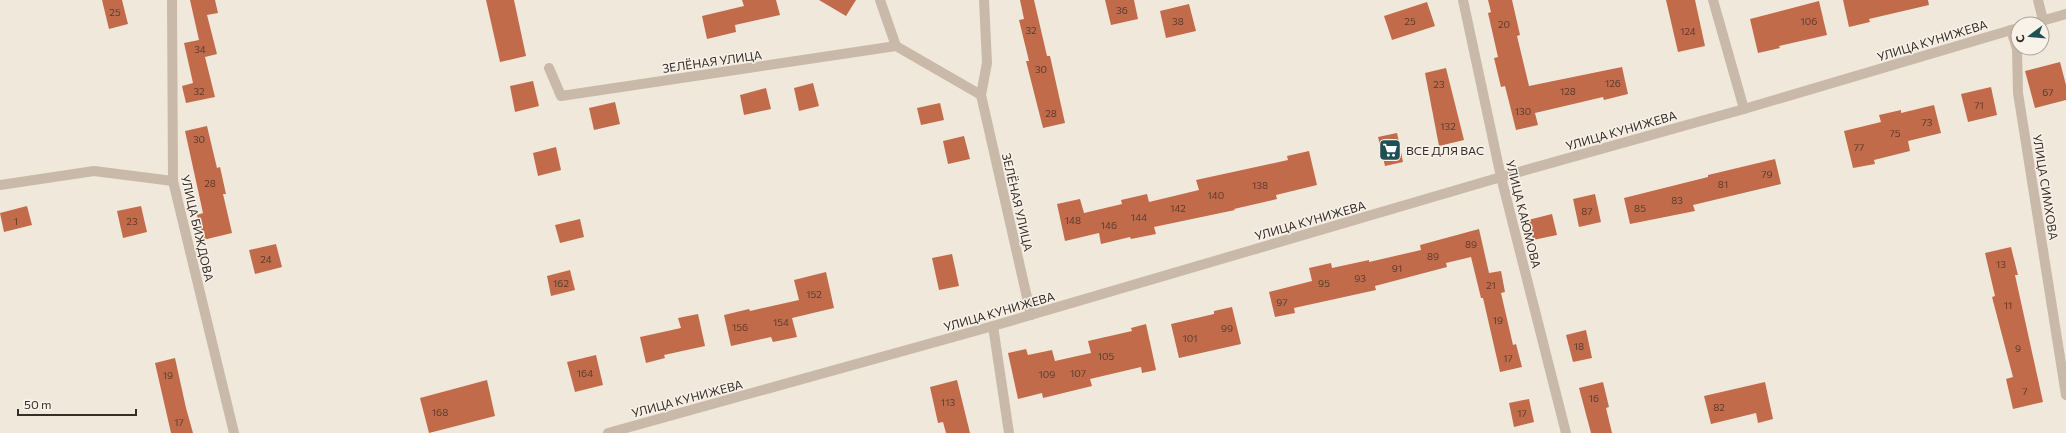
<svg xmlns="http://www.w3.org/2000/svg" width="2066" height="433" font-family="Commissioner,sans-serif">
<rect width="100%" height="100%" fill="#f1e8dc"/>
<g fill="#c16b4a">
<polygon points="102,0 122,0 128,24 109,29"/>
<polygon points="190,0 215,0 218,13 207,15 217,54 205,57 215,97 186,103 182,86 193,83 184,43 199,40"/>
<polygon points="486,0 514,0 526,56 500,62"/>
<polygon points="742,0 776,0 780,15 735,25 736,32 707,39 702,16 744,6"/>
<polygon points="819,0 856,0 846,16"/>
<polygon points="1020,0 1034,0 1047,56 1050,56 1065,123 1043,128 1026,61 1029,61 1019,20 1024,19"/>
<polygon points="1105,0 1134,0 1138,19 1111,25"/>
<polygon points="1488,0 1512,0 1520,35 1517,36 1529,86 1622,67 1628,94 1604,100 1603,97 1535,113 1538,125 1516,130 1505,86 1501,87 1494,58 1498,57 1488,13 1491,12"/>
<polygon points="1666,0 1695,0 1705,46 1678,52"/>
<polygon points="1843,0 1928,0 1929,5 1869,19 1870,22 1849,27"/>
<polygon points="1819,1 1827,35 1779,46 1780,48 1758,53 1750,19"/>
<polygon points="1427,2 1435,26 1392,40 1384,16"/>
<polygon points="1189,4 1196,31 1166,38 1160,11"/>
<polygon points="2060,62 2066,85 2066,100 2035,108 2025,71"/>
<polygon points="1446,68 1464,140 1439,146 1425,73"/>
<polygon points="533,81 539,106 515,112 510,86"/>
<polygon points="813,83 819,106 799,111 794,88"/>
<polygon points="1991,87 1997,115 1968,122 1961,94"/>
<polygon points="766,88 771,109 744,115 740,95"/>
<polygon points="615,102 620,124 594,130 589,108"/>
<polygon points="940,103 944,120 921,125 917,108"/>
<polygon points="1934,105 1941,133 1908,141 1910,151 1874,160 1875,164 1853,168 1844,131 1881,122 1879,115 1901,110 1901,113"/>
<polygon points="207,126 217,168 220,167 226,194 223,194 232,233 203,240 197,215 203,213 185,131"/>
<polygon points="1397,133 1403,162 1385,166 1378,137"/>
<polygon points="964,136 970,159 948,164 943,141"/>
<polygon points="556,147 561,170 538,176 533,153"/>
<polygon points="1309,151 1317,185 1276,195 1277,199 1234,209 1235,210 1154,227 1156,234 1131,239 1130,237 1101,244 1099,233 1065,241 1057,204 1080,199 1084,213 1122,204 1121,200 1147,194 1149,202 1199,190 1196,180 1288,160 1287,156"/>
<polygon points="1775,159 1781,184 1693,205 1695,211 1630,224 1624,198 1708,177 1708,175"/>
<polygon points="1595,194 1601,222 1579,227 1573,199"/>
<polygon points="27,206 32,225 4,232 0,213"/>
<polygon points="141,206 147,232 123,238 117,211"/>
<polygon points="1552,214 1557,235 1533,240 1528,220"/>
<polygon points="580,219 584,237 560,243 555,225"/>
<polygon points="1479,229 1489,273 1501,271 1505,292 1501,293 1513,345 1516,344 1522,367 1500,372 1483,298 1481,298 1471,257 1446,263 1447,267 1375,286 1376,290 1294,308 1295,313 1275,317 1269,292 1312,281 1309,268 1331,263 1332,268 1369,260 1369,262 1421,250 1420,245"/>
<polygon points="276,244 282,267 255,274 249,250"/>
<polygon points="2011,247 2018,275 2015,275 2043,402 2013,409 2006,379 2013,377 1992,297 1995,296 1985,253"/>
<polygon points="952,254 959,286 939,290 932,258"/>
<polygon points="570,270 575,290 551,296 547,276"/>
<polygon points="826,272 834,308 792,318 797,337 773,342 771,337 731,346 724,315 749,309 750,311 799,300 794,280"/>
<polygon points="1232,307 1241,344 1179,358 1171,324 1214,314 1214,311"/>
<polygon points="698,314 705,346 664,355 665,358 646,363 640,337 681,328 678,318"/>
<polygon points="1146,324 1156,370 1142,373 1141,367 1090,379 1092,386 1043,398 1042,393 1018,399 1008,353 1026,349 1028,355 1052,350 1055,361 1091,353 1088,341 1132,331 1131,328"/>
<polygon points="1586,330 1592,358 1573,362 1566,335"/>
<polygon points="596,355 603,385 575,392 567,362"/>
<polygon points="175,358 186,408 193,433 171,433 155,363"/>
<polygon points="487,380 495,416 429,433 420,398"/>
<polygon points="957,380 970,433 946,433 943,422 938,423 930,387"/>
<polygon points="1603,382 1609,407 1606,408 1612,433 1591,433 1579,388"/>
<polygon points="1765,382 1773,419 1758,423 1756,413 1711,424 1704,396"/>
<polygon points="1529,399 1534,422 1514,427 1509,403"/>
</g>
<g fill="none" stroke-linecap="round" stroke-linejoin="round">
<g stroke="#c9b9a9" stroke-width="10">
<polyline points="172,0 173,181 234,433"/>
<polyline points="880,0 896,46"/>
<polyline points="984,0 987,63 981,95 1031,315"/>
<polyline points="1463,0 1501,177 1566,433"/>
<polyline points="1713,0 1744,109"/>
<polyline points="2038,0 2043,20"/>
<polyline points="2031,24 2066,14"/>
<polyline points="2011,30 2017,49 2018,93 2066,395"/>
<polyline points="549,68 561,96 896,46 981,95"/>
<polyline points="0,185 94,171 173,181"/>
<polyline points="993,326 1009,433"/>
<polyline points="608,433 993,326 1501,177 1744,109 2018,28"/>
</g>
</g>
<defs>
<g id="supermarket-square" transform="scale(1.15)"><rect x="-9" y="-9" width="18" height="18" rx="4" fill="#1f5056" stroke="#f9f2e9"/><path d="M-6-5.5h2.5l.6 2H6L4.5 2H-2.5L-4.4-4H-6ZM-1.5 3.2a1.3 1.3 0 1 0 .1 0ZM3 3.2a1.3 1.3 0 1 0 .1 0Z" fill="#fff"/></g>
</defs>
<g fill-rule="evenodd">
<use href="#supermarket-square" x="1390" y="150"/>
</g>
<g text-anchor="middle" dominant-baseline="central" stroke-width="3" stroke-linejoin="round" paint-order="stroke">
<g font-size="10" fill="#593c30">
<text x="1122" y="10">36</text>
<text x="115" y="12">25</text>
<text x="1178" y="21">38</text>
<text x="1410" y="21">25</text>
<text x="1809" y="21">106</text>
<text x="1504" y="24">20</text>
<text x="1031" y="30">32</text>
<text x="1688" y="31">124</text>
<text x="200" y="49">34</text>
<text x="1041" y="69">30</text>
<text x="1613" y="83">126</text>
<text x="1439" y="84">23</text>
<text x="199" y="91">32</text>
<text x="1568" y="91">128</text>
<text x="2048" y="92">67</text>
<text x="1979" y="105">71</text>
<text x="1523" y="111">130</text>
<text x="1051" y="113">28</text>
<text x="1927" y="122">73</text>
<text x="1448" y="126">132</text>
<text x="1895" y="133">75</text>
<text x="199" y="139">30</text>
<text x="1859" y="147">77</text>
<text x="1767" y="174">79</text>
<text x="210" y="183">28</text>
<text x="1723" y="184">81</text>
<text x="1260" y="185">138</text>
<text x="1216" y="195">140</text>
<text x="1677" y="200">83</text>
<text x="1178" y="208">142</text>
<text x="1640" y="208">85</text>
<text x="1587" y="211">87</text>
<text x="1139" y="217">144</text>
<text x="1073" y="220">148</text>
<text x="16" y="221">1</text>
<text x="132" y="221">23</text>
<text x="1109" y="225">146</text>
<text x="1471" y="244">89</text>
<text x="1433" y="256">89</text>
<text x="266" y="259">24</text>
<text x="2001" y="264">13</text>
<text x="1397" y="268">91</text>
<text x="1360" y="278">93</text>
<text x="561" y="283">162</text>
<text x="1324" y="283">95</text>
<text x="1491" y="285">21</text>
<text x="814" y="294">152</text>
<text x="1282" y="302">97</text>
<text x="2008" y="305">11</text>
<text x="1498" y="320">19</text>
<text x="781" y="322">154</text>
<text x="740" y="327">156</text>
<text x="1227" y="328">99</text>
<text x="1190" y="338">101</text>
<text x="1579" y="346">18</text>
<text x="2018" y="348">9</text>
<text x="1106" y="356">105</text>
<text x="1508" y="358">17</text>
<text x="585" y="373">164</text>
<text x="1078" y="373">107</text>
<text x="1047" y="374">109</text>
<text x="168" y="375">19</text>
<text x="2025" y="391">7</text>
<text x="1594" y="398">16</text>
<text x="948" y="402">113</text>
<text x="1719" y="407">82</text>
<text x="440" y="412">168</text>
<text x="1522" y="413">17</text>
<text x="179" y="422">17</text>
</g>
<g font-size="12" fill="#362d28" stroke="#f9f2e9">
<text transform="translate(1932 40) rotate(-17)">УЛИЦА КУНИЖЕВА</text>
<text transform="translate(712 61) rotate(-8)">ЗЕЛЁНАЯ УЛИЦА</text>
<text transform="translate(1621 130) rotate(-16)">УЛИЦА КУНИЖЕВА</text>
<text transform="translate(2046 187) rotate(81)">УЛИЦА СИМХОВА</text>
<text transform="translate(1018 202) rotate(77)">ЗЕЛЁНАЯ УЛИЦА</text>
<text transform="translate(1524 214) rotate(76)">УЛИЦА КАЮМОВА</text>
<text transform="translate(1310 220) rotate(-16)">УЛИЦА КУНИЖЕВА</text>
<text transform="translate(198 228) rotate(77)">УЛИЦА БИЖДОВА</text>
<text transform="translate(999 311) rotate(-16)">УЛИЦА КУНИЖЕВА</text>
<text transform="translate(687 398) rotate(-15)">УЛИЦА КУНИЖЕВА</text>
</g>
<g font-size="12" fill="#362d28" stroke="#f9f2e9" text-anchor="start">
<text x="1406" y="150">ВСЕ ДЛЯ ВАС</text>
</g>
</g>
<g transform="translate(2030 36) rotate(254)"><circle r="19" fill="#f9f2e9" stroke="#aba39c"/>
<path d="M0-3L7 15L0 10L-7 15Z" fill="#1f5056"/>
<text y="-6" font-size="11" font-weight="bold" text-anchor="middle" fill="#362d28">С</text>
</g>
<path d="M18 409v6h118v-6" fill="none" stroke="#362d28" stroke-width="2"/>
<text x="24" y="409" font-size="12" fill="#362d28" stroke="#f9f2e9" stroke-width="3" paint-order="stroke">50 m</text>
</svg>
